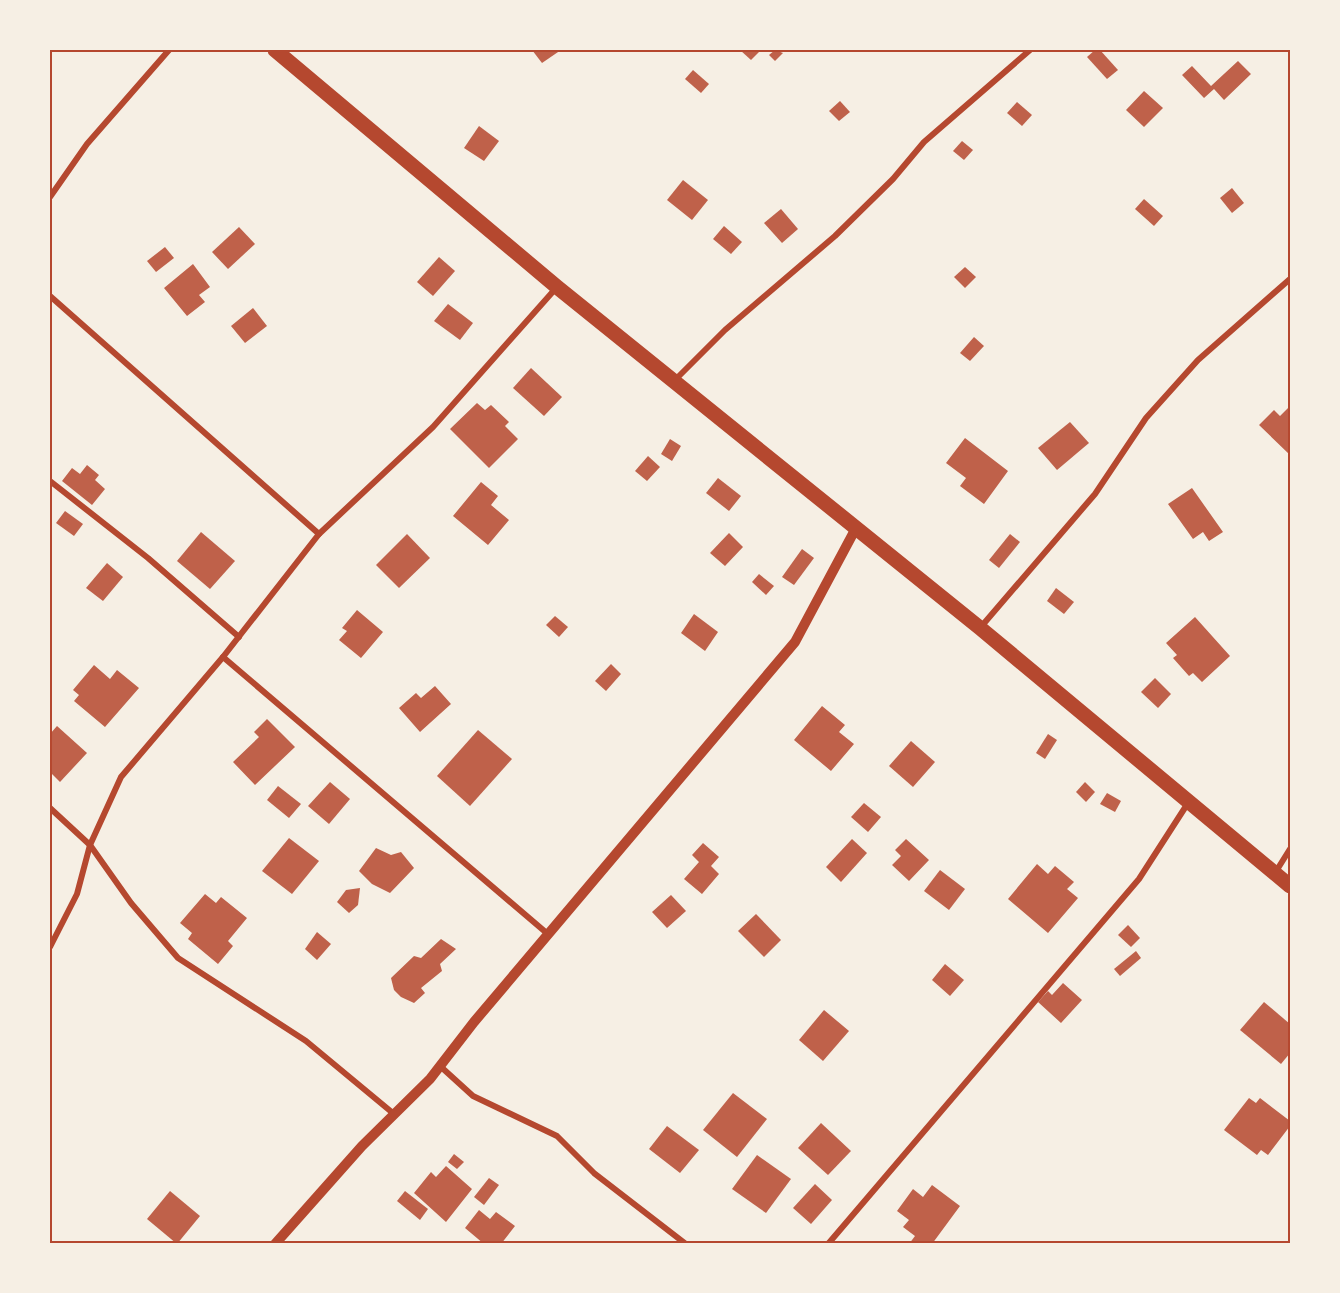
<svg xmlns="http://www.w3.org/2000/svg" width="1340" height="1293" font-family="Jost,sans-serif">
<rect width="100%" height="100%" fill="#f6efe4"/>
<g fill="#bf614a">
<polygon points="532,50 561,50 542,63"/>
<polygon points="740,50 761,50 751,60"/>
<polygon points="775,50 783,53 775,61 769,55"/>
<polygon points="1095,50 1100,50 1118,70 1107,79 1087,57"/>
<polygon points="1238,61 1251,74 1224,100 1214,89 1204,98 1182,75 1192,66 1211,86"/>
<polygon points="693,70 709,84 701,93 685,79"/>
<polygon points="1144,91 1163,108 1144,127 1126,110"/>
<polygon points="840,101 850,112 839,121 829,111"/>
<polygon points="1017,102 1032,115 1022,126 1007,113"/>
<polygon points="479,126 499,141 484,161 464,148"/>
<polygon points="962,141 973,150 964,160 953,151"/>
<polygon points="683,180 708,200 692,220 667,200"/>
<polygon points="1232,188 1244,203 1232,213 1220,198"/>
<polygon points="1144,199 1163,216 1154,226 1135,209"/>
<polygon points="781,209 798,229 782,243 764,223"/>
<polygon points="724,226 742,242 731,254 713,239"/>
<polygon points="239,227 255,244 228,269 212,252"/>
<polygon points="165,247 174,258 156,272 147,261"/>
<polygon points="439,257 455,271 433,296 417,282"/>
<polygon points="193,264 210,287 199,295 205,302 187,316 164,288"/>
<polygon points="965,267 976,277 965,288 954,277"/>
<polygon points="448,304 473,323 460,340 434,321"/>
<polygon points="253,308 267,326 245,343 231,326"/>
<polygon points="974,337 984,346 970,361 960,353"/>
<polygon points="531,368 562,397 544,416 513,388"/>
<polygon points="477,403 485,410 491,405 509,422 505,426 518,439 489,468 450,429"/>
<polygon points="1290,406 1290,455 1259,425 1274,410 1280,416"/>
<polygon points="1070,422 1089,443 1057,470 1038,448"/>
<polygon points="965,438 1008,471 984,504 960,486 966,478 946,463"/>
<polygon points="670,439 681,446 672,461 661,454"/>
<polygon points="648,456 660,467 647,481 635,471"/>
<polygon points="87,465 99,475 95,480 105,489 92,505 62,481 72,468 80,474"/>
<polygon points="718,478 741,496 729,511 706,493"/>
<polygon points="481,482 498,496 491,505 509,520 488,545 453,516"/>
<polygon points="1192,488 1223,532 1209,541 1203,532 1193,539 1168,504"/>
<polygon points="65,511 83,524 74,536 56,523"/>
<polygon points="201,532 235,561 210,589 177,561"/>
<polygon points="729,533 743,547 725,566 710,553"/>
<polygon points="407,534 430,558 399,588 376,565"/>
<polygon points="1010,534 1020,542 999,568 989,560"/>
<polygon points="802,549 814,558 794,585 782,577"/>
<polygon points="107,563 123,577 103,601 86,588"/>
<polygon points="759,574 774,586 766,595 752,582"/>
<polygon points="1056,588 1074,602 1064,614 1047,601"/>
<polygon points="357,610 383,632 361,658 339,640 347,631 342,628"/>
<polygon points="694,614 718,632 705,651 681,633"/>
<polygon points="555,616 568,627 559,637 546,625"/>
<polygon points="1195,617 1230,656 1202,682 1193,673 1189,676 1173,658 1177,655 1166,643"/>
<polygon points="611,664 621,674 606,691 595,681"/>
<polygon points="94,665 110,679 117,670 139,688 105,727 74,701 79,695 73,690"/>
<polygon points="1155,678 1171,694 1158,708 1141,692"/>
<polygon points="435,686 451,704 420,732 399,708 416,693 421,698"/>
<polygon points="822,706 845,725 839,732 854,744 831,771 794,740"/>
<polygon points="267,719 295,747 255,785 233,762 259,737 254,732"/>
<polygon points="57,726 87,753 60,782 50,772 50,734"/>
<polygon points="478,730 512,759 470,806 437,776"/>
<polygon points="1048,734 1057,740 1045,759 1036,753"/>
<polygon points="911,741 935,762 913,787 889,766"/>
<polygon points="330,782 350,799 329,824 308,806"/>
<polygon points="1085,782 1095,792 1086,802 1076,792"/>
<polygon points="278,786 301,804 289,818 267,800"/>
<polygon points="1107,793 1121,801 1115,812 1100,804"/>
<polygon points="864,803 881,817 868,832 851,817"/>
<polygon points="289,838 319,861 292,894 262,871"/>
<polygon points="852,839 867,853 841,882 826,867"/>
<polygon points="906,839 929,860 909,881 892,865 901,856 895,850"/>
<polygon points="703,843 719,857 711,866 719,874 702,894 684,879 699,862 692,855"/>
<polygon points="376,848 391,855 401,852 414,868 390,893 372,884 359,871"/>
<polygon points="1037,864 1048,874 1055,866 1074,882 1067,889 1078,898 1048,933 1008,899"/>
<polygon points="940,870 965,889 949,910 924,891"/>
<polygon points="360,888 358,905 349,913 337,902 346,890"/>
<polygon points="205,894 216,903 221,897 247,918 228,941 233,946 218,964 188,939 192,933 180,923"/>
<polygon points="671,895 686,911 667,928 652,912"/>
<polygon points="756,914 781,940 764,957 738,931"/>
<polygon points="1128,925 1140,938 1131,947 1118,935"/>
<polygon points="317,932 331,944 317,960 305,949"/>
<polygon points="441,939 456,949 440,964 442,971 421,988 425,993 414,1003 401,997 394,990 391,978 414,956 421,958"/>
<polygon points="1136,951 1141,958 1120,976 1114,969"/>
<polygon points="945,964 964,980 950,996 932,980"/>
<polygon points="1063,983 1082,1000 1061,1023 1038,1002 1048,991 1052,995"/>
<polygon points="1264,1002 1290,1024 1290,1053 1281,1064 1240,1030"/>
<polygon points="824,1010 849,1031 823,1061 799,1040"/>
<polygon points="733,1093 767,1119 737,1157 703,1130"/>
<polygon points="1249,1098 1256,1103 1260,1098 1290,1121 1290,1126 1268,1155 1261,1150 1257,1155 1224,1130"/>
<polygon points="821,1123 851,1151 828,1175 798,1148"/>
<polygon points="667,1126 699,1150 680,1173 649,1149"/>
<polygon points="454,1154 464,1162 457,1169 448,1162"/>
<polygon points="757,1155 791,1179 766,1213 732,1189"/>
<polygon points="446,1166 472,1189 446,1222 414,1193 431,1172 436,1177"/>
<polygon points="489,1178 499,1185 484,1205 474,1197"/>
<polygon points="815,1184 832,1200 811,1224 793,1208"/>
<polygon points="932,1185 960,1206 932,1244 909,1244 915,1236 903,1227 909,1220 897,1211 913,1189 923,1197"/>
<polygon points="170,1191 200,1216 177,1244 147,1219"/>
<polygon points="405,1191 428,1209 420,1220 397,1201"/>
<polygon points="479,1210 490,1219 496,1212 515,1226 501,1244 484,1244 465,1228"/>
</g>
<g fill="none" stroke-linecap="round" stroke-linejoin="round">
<g stroke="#b5482f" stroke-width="6">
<polyline points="50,197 87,144 169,50"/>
<polyline points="50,296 319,534"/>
<polyline points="675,380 725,330 835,236 893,179 924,142 1030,50"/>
<polyline points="50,481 148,558 239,637"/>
<polyline points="980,628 1095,494 1146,418 1198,360 1290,279"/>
<polyline points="223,657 549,935"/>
<polyline points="50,808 90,845 131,903 178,958 306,1041 394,1114"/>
<polyline points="1275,873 1290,849"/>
<polyline points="50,947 77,894 90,845 121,777 223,657 319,534 433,427 557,287"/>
<polyline points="440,1066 473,1096 557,1136 594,1173 686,1244"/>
<polyline points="828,1244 1139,879 1188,803"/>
</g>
<polyline stroke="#b5482f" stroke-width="10" points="275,1244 362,1146 430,1079 474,1022 795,642 856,528"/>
<polyline stroke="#b5482f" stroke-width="15" points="275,50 557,287 980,628 1290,886"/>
</g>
<rect width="1340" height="1293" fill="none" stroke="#f6efe4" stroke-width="102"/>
<rect x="51" y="51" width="1238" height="1191" fill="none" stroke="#b5482f" stroke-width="2"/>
</svg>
